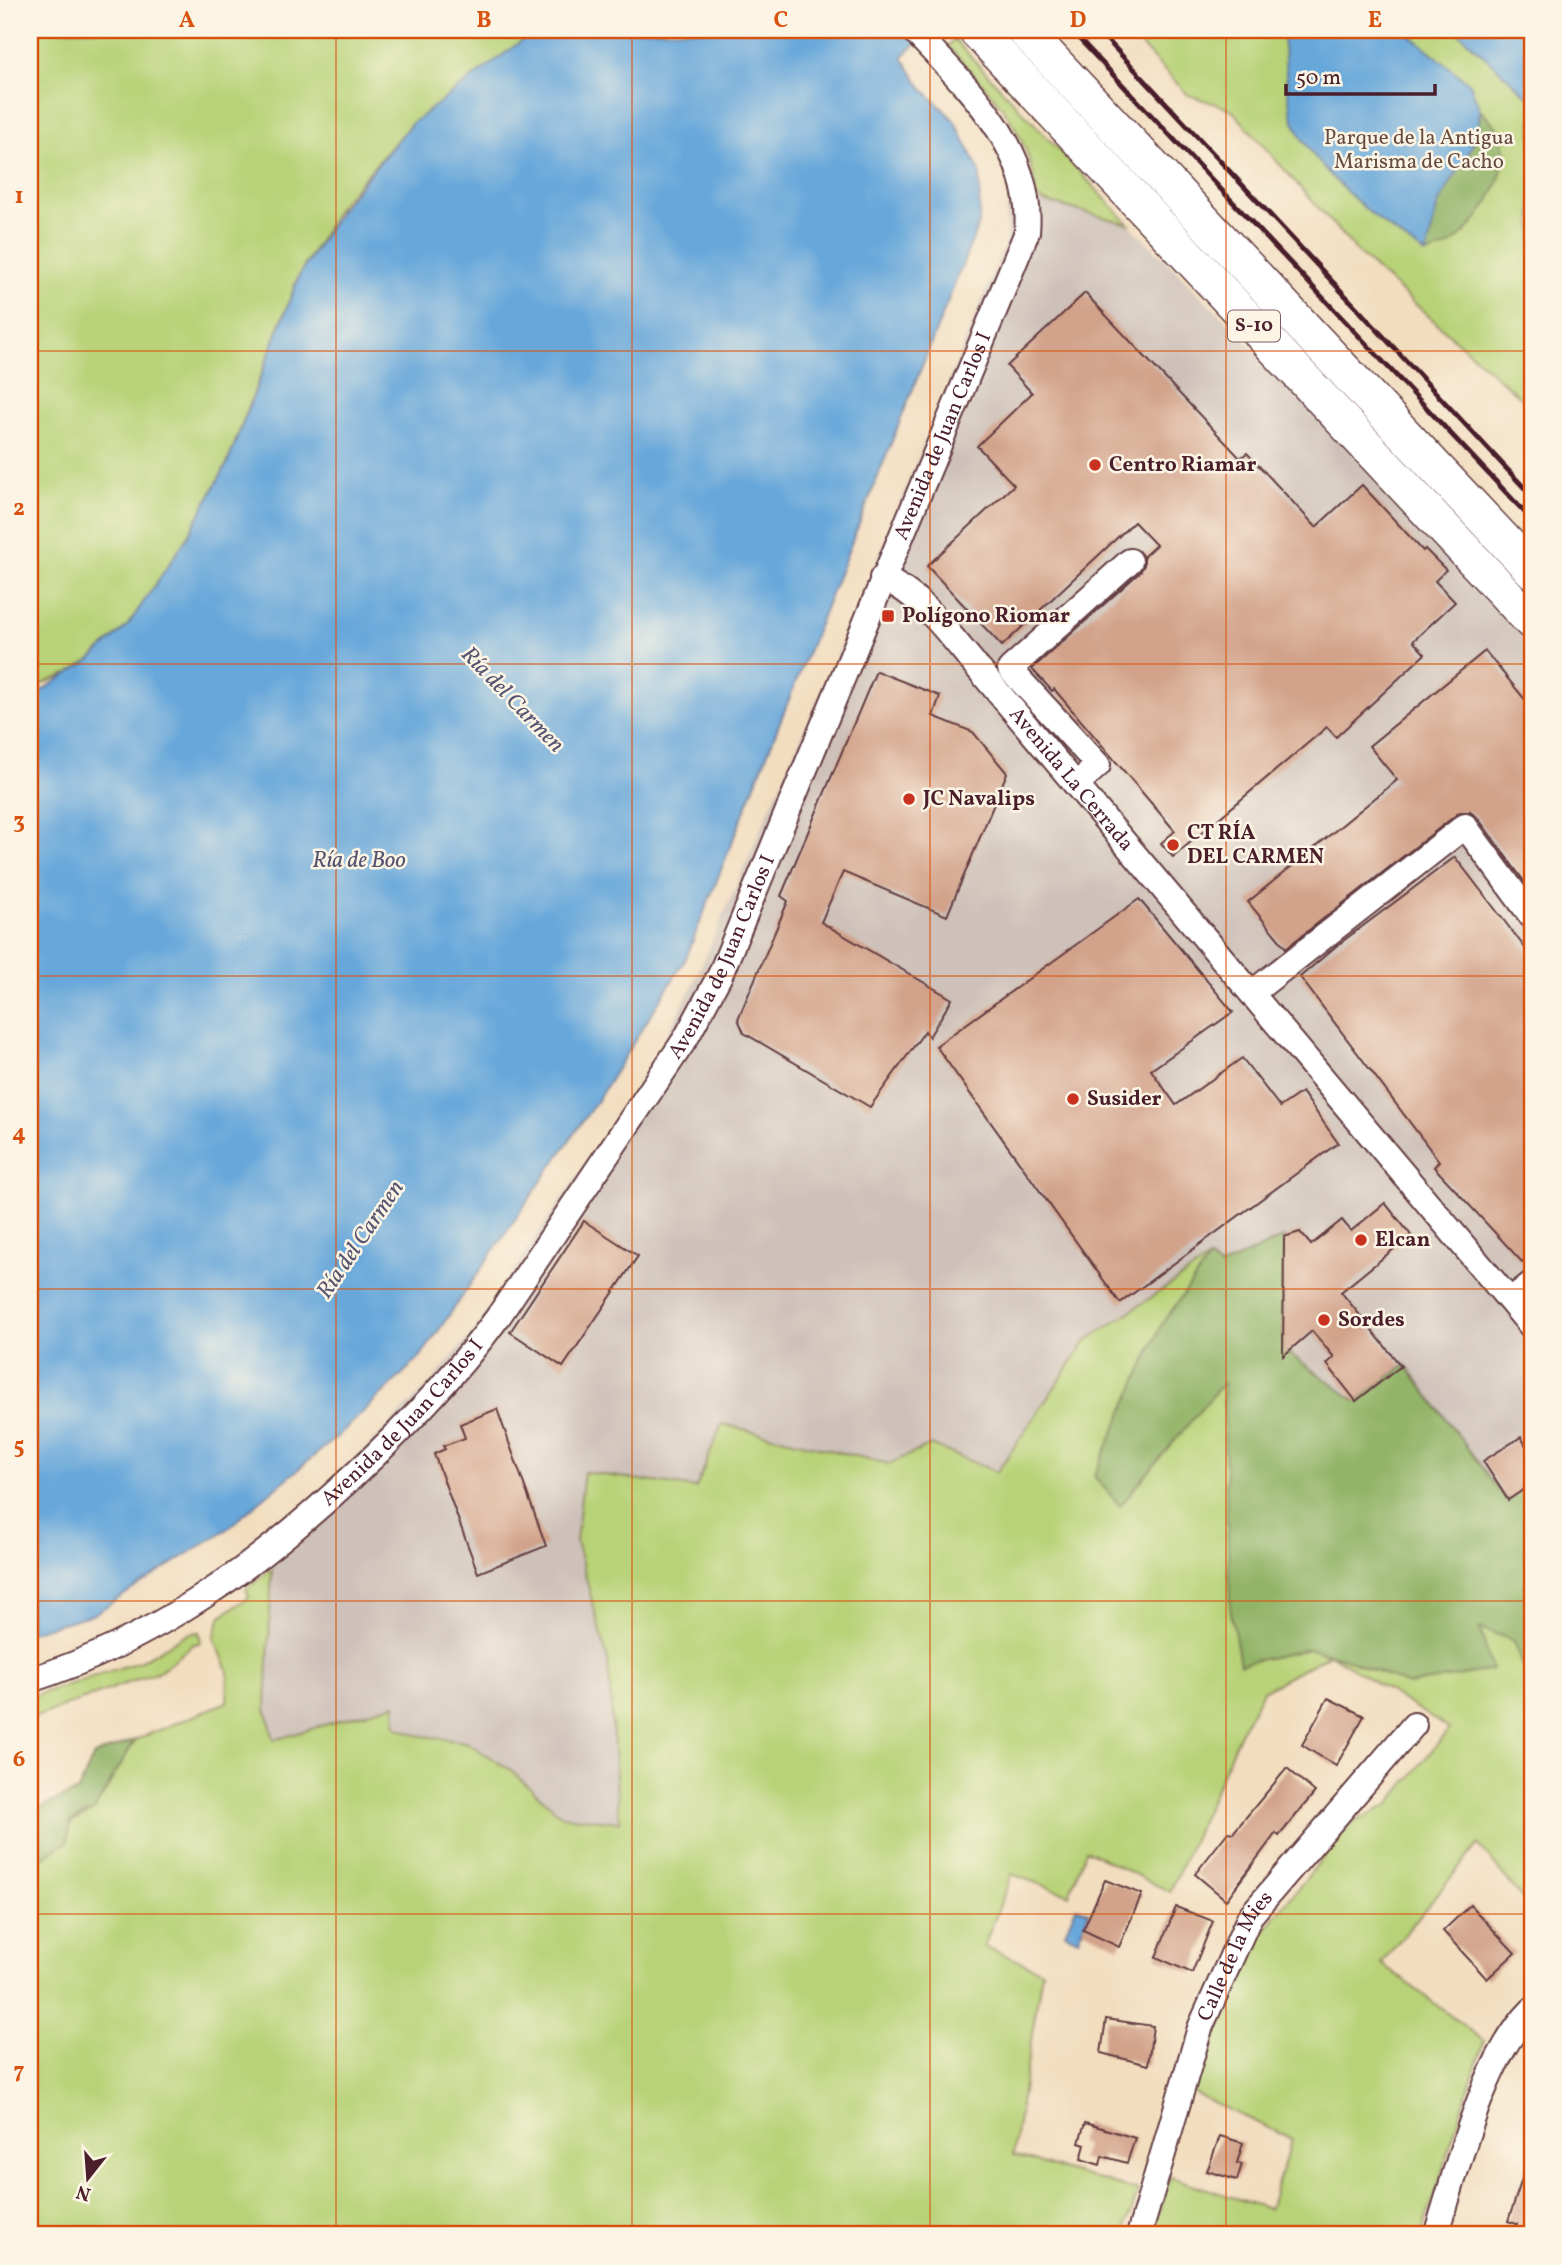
<svg xmlns="http://www.w3.org/2000/svg" width="1562" height="2265" font-family="Vollkorn,serif">
<rect width="100%" height="100%" fill="#fcf5e5"/>
<filter id="ink" filterUnits="userSpaceOnUse"><feTurbulence type="fractalNoise" baseFrequency=".0143" numOctaves="2"/><feDisplacementMap in="SourceGraphic" scale="14" xChannelSelector="R" yChannelSelector="G"/><feConvolveMatrix kernelMatrix="1 2 1 2 8 2 1 2 1" color-interpolation-filters="sRGB"/></filter>
<filter id="wash" filterUnits="userSpaceOnUse"><feTurbulence type="fractalNoise" baseFrequency=".00686" numOctaves="4" result="noise"/><feDisplacementMap in="SourceGraphic" scale="28" xChannelSelector="R" yChannelSelector="G"/><feGaussianBlur stdDeviation="1.57" result="paint"/><feColorMatrix in="noise" values="0 0 0 0 0 0 0 0 0 0 0 0 0 0 0 0 0 1.4 0 .05"/><feComposite in="paint" operator="in"/></filter>
<g filter="url(#wash)">
<rect width="100%" height="100%" fill="#f2ddbf"/>
<polygon fill="#cec1b9" points="1043,201 1129,224 1369,464 1532,642 1532,1484 1506,1501 1406,1365 1356,1401 1283,1349 1283,1237 1220,1268 1086,1341 997,1472 931,1445 889,1464 722,1424 697,1488 584,1472 576,1541 608,1661 619,1822 562,1816 509,1769 466,1742 417,1735 396,1727 395,1704 274,1740 266,1708 273,1532 315,1498 364,1450 431,1382 472,1333 650,1066 691,989 856,611 1006,241 1006,207"/>
<g fill="#b8d277" stroke="#817851" stroke-width="2">
<polygon points="30,30 540,30 411,124 340,205 298,277 227,464 187,539 128,625 90,660 69,673 30,689"/>
<polygon points="1126,30 1456,30 1532,100 1532,408 1360,255 1231,109 1188,95"/>
<path d="M 954,39 L 1129,224 L 1043,201 L 1036,196 C 1030,127 991,94 948,46 Z"/>
<polygon points="1284,1237 1283,1349 1356,1401 1406,1365 1506,1500 1532,1484 1532,1910 1478,1844 1381,1963 1484,2041 1421,2235 1152,2235 1170,2177 1269,2209 1292,2139 1193,2093 1254,1943 1350,1824 1388,1805 1449,1729 1330,1654 1263,1691 1239,1735 1170,1892 1086,1850 1069,1895 1012,1874 984,1946 1042,1971 1013,2155 1138,2191 1124,2235 432,2235 405,2224 410,2235 46,2235 42,2224 30,2224 30,1866 67,1842 71,1823 94,1810 135,1740 227,1702 228,1670 214,1638 221,1616 249,1597 246,1589 272,1569 266,1708 274,1740 395,1704 396,1727 417,1735 466,1742 509,1769 562,1816 619,1822 608,1661 576,1541 584,1472 696,1488 722,1424 889,1464 931,1445 997,1472 1086,1341 1209,1259 1220,1267"/>
<polygon points="199,1632 201,1642 192,1645 162,1670 30,1719 30,1697 141,1661 187,1634"/>
</g>
<g fill="#92b468" stroke="#6e6a4a" stroke-width="2">
<path d="M 1480,110 C 1485,116 1495,123 1498,130 C 1518,166 1481,223 1451,244 C 1445,249 1434,251 1426,254 C 1430,238 1432,221 1438,205 C 1452,169 1476,152 1480,110 Z"/>
<polygon points="1284,1237 1283,1349 1356,1401 1406,1365 1506,1500 1532,1484 1532,1681 1528,1679 1514,1641 1480,1628 1492,1670 1408,1685 1345,1658 1309,1649 1240,1664 1230,1607 1223,1383 1120,1506 1094,1476 1162,1324 1209,1259 1220,1267"/>
<polygon points="135,1740 94,1810 71,1822 67,1842 30,1866 30,1812 78,1791 94,1755"/>
</g>
<g fill="#67a7da" stroke="#586382" stroke-width="2">
<polygon points="536,30 931,30 902,57 923,89 954,120 980,172 979,223 685,960 600,1096 421,1356 339,1435 227,1529 94,1614 30,1632 30,698 90,660 128,625 186,539 227,464 300,274 343,206 411,124"/>
<path d="M 1282,30 L 1404,30 L 1470,84 L 1480,110 L 1478,131 L 1469,152 L 1438,204 L 1426,254 C 1383,227 1302,162 1291,111 C 1285,84 1286,56 1282,30 Z"/>
<polygon points="1456,30 1532,30 1532,100 1523,92"/>
<polygon points="1076,1907 1089,1912 1078,1939 1065,1933"/>
</g>
<g id="blocks">
<g fill="#d2a28a">
<polygon points="1085,293 1240,458 1247,453 1316,527 1362,485 1423,551 1425,549 1446,570 1435,581 1455,602 1413,641 1425,654 1336,737 1327,727 1173,857 1161,843 1175,831 1054,689 1052,691 1032,669 1140,572 1144,565 1144,556 1156,545 1134,522 1002,646 927,566 1014,485 977,446 1032,393 1007,366"/>
<polygon points="1485,651 1532,708 1532,892 1477,817 1470,812 1460,812 1286,948 1248,902 1397,780 1369,746"/>
<polygon points="876,671 940,696 933,716 973,732 1007,773 947,916 843,872 821,922 952,999 929,1037 925,1031 870,1107 744,1033 738,1019 788,901 781,896"/>
<polygon points="1455,857 1532,957 1532,1254 1522,1262 1434,1167 1439,1161 1300,977 1335,947"/>
<polygon points="1139,899 1233,1012 1151,1070 1176,1105 1242,1058 1280,1107 1302,1092 1338,1143 1120,1303 936,1046"/>
<polygon points="1385,1203 1411,1235 1341,1292 1401,1366 1356,1401 1327,1364 1334,1357 1312,1331 1283,1356 1284,1237 1300,1232 1311,1245 1342,1220 1351,1231"/>
<polygon points="584,1221 638,1256 563,1367 510,1332"/>
<polygon points="497,1409 546,1546 478,1573 434,1454 445,1449 443,1446 465,1438 460,1424"/>
<polygon points="1521,1437 1532,1456 1532,1484 1508,1500 1483,1461"/>
<polygon points="1328,1698 1364,1716 1336,1766 1302,1745"/>
<polygon points="1287,1768 1315,1792 1279,1836 1276,1833 1226,1900 1195,1874 1228,1832 1233,1833"/>
<polygon points="1105,1880 1142,1894 1119,1947 1083,1930"/>
<polygon points="1470,1905 1515,1953 1487,1979 1443,1931"/>
<polygon points="1176,1907 1213,1921 1192,1973 1156,1957"/>
<polygon points="1106,2019 1153,2026 1148,2065 1101,2053"/>
<polygon points="1085,2123 1135,2138 1127,2163 1102,2156 1100,2165 1081,2159 1085,2145 1079,2143"/>
<polygon points="1220,2136 1243,2143 1237,2163 1242,2164 1237,2180 1207,2171"/>
<polygon points="1530,2155 1532,2229 1530,2235 1512,2235 1517,2224 1508,2221"/>
</g>
</g>
</g>
<g filter="url(#ink)">
<use href="#blocks" fill-opacity="0" stroke="#633c41" stroke-width="2"/>
<g fill="none" stroke-linecap="round" stroke-linejoin="round">
<g stroke="#633c41" stroke-width="28">
<g id="minor">
<path id="s1" d="M 882,578 C 924,595 952,639 982,673 L 1532,1327"/>
<polyline points="1076,785 1098,765 1010,669 1130,561"/>
<polyline points="1252,993 1465,826 1532,917"/>
<polyline points="1512,1299 1532,1283"/>
<path id="s2" d="M 30,1680 C 155,1640 256,1567 351,1478 C 405,1428 454,1377 498,1317 L 686,1038 L 720,975 L 1027,232 C 1035,149 965,85 913,30"/>
<path id="s3" d="M 1139,2235 L 1200,2028 L 1250,1916 L 1414,1725"/>
<path d="M 1436,2235 C 1458,2168 1482,2060 1532,2010"/>
</g>
</g>
<g stroke="#633c41" stroke-width="38">
<g id="highway">
<polyline points="976,30 1532,622"/>
<polyline points="1024,30 1532,570"/>
</g>
</g>
<use href="#minor" stroke="#fff" stroke-width="24"/>
<use href="#highway" stroke="#fff" stroke-width="35"/>
<g stroke="#4a1f2b" stroke-width="5">
<polyline points="1071,30 1532,520"/>
<polyline points="1098,30 1532,496"/>
</g>
</g>
</g>
<path fill="none" stroke="#d8530f" stroke-width="2" stroke-opacity="0.55" d="M 336,30 L 336,2235M 632,30 L 632,2235M 930,30 L 930,2235M 1226,30 L 1226,2235M 30,351 L 1532,351M 30,664 L 1532,664M 30,976 L 1532,976M 30,1289 L 1532,1289M 30,1601 L 1532,1601M 30,1914 L 1532,1914"/>
<g fill="#c8321e" stroke="#fcf5e5" stroke-width="2.5">
<circle cx="1095" cy="465" r="7"/>
<rect x="881" y="609" width="14" height="14" rx="3.5"/>
<circle cx="909" cy="799" r="7"/>
<circle cx="1173" cy="845" r="7"/>
<circle cx="1073" cy="1099" r="7"/>
<circle cx="1361" cy="1240" r="7"/>
<circle cx="1324" cy="1320" r="7"/>
</g>
<g text-anchor="middle" dominant-baseline="central" stroke-width="5" stroke-linejoin="round" paint-order="stroke">
<rect fill="#fcf5e5" stroke="#7f5f63" stroke-width="2" x="1228" y="310.5" width="52" height="31" rx="5"/>
<g font-size="19" font-weight="bold" fill="#4a1f2b">
<text x="1254" y="326">S-10</text>
</g>
<g font-size="21" fill="#664c3e" stroke="#fcf5e5">
<text x="1419" y="138">Parque de la Antigua<tspan x="1419" dy="24">Marisma de Cacho</tspan></text>
</g>
<g font-size="21" fill="#4a1f2b" stroke="#fcf5e5">
<text stroke="none"><textPath href="#s2" startOffset="1592">Avenida de Juan Carlos I</textPath></text>
<text stroke="none"><textPath href="#s1" startOffset="278">Avenida La Cerrada</textPath></text>
<text stroke="none"><textPath href="#s2" startOffset="1026">Avenida de Juan Carlos I</textPath></text>
<text stroke="none"><textPath href="#s2" startOffset="458">Avenida de Juan Carlos I</textPath></text>
<text stroke="none"><textPath href="#s3" startOffset="296">Calle de la Mies</textPath></text>
</g>
<g font-size="21" font-weight="bold" fill="#4a1f2b" stroke="#fcf5e5" text-anchor="start">
<text x="1109" y="465">Centro Riamar</text>
<text x="902" y="616">Polígono Riomar</text>
<text x="923" y="799">JC Navalips</text>
<text x="1187" y="833">CT RÍA<tspan x="1187" dy="24">DEL CARMEN</tspan></text>
<text x="1087" y="1099">Susider</text>
<text x="1375" y="1240">Elcan</text>
<text x="1338" y="1320">Sordes</text>
</g>
<g font-size="23" font-style="italic" fill="#565571" stroke="#fcf5e5">
<text transform="translate(512 700) rotate(46)">Ría del Carmen</text>
<text x="359" y="861">Ría de Boo</text>
<text transform="translate(361 1240) rotate(-56)">Ría del Carmen</text>
</g>
</g>
<rect width="1562" height="2265" fill="none" stroke="#fcf5e5" stroke-width="77"/>
<g transform="translate(88 2178) rotate(197)" stroke="#fcf5e5" stroke-width="5" paint-order="stroke">
<path d="M0-5L12 26L0 18L-12 26Z" fill="#4a1f2b"/>
<text y="-10" font-size="19" font-weight="bold" text-anchor="middle" fill="#4a1f2b">N</text>
</g>
<path d="M1286 84v10h149v-10" fill="none" stroke="#4a1f2b" stroke-width="3.5"/>
<text x="1296" y="84" font-size="21" fill="#4a1f2b" stroke="#fcf5e5" stroke-width="5" paint-order="stroke">50 m</text>
<rect x="38" y="38" width="1486" height="2188" fill="none" stroke="#d8530f" stroke-width="2.5"/>
<g font-size="23" text-anchor="middle" font-weight="bold" fill="#d8530f">
<text x="187" y="27">A</text>
<text x="484" y="27">B</text>
<text x="781" y="27">C</text>
<text x="1078" y="27">D</text>
<text x="1375" y="27">E</text>
<text x="19" y="203">1</text>
<text x="19" y="515">2</text>
<text x="19" y="828">3</text>
<text x="19" y="1140">4</text>
<text x="19" y="1453">5</text>
<text x="19" y="1766">6</text>
<text x="19" y="2078">7</text>
</g>
</svg>
